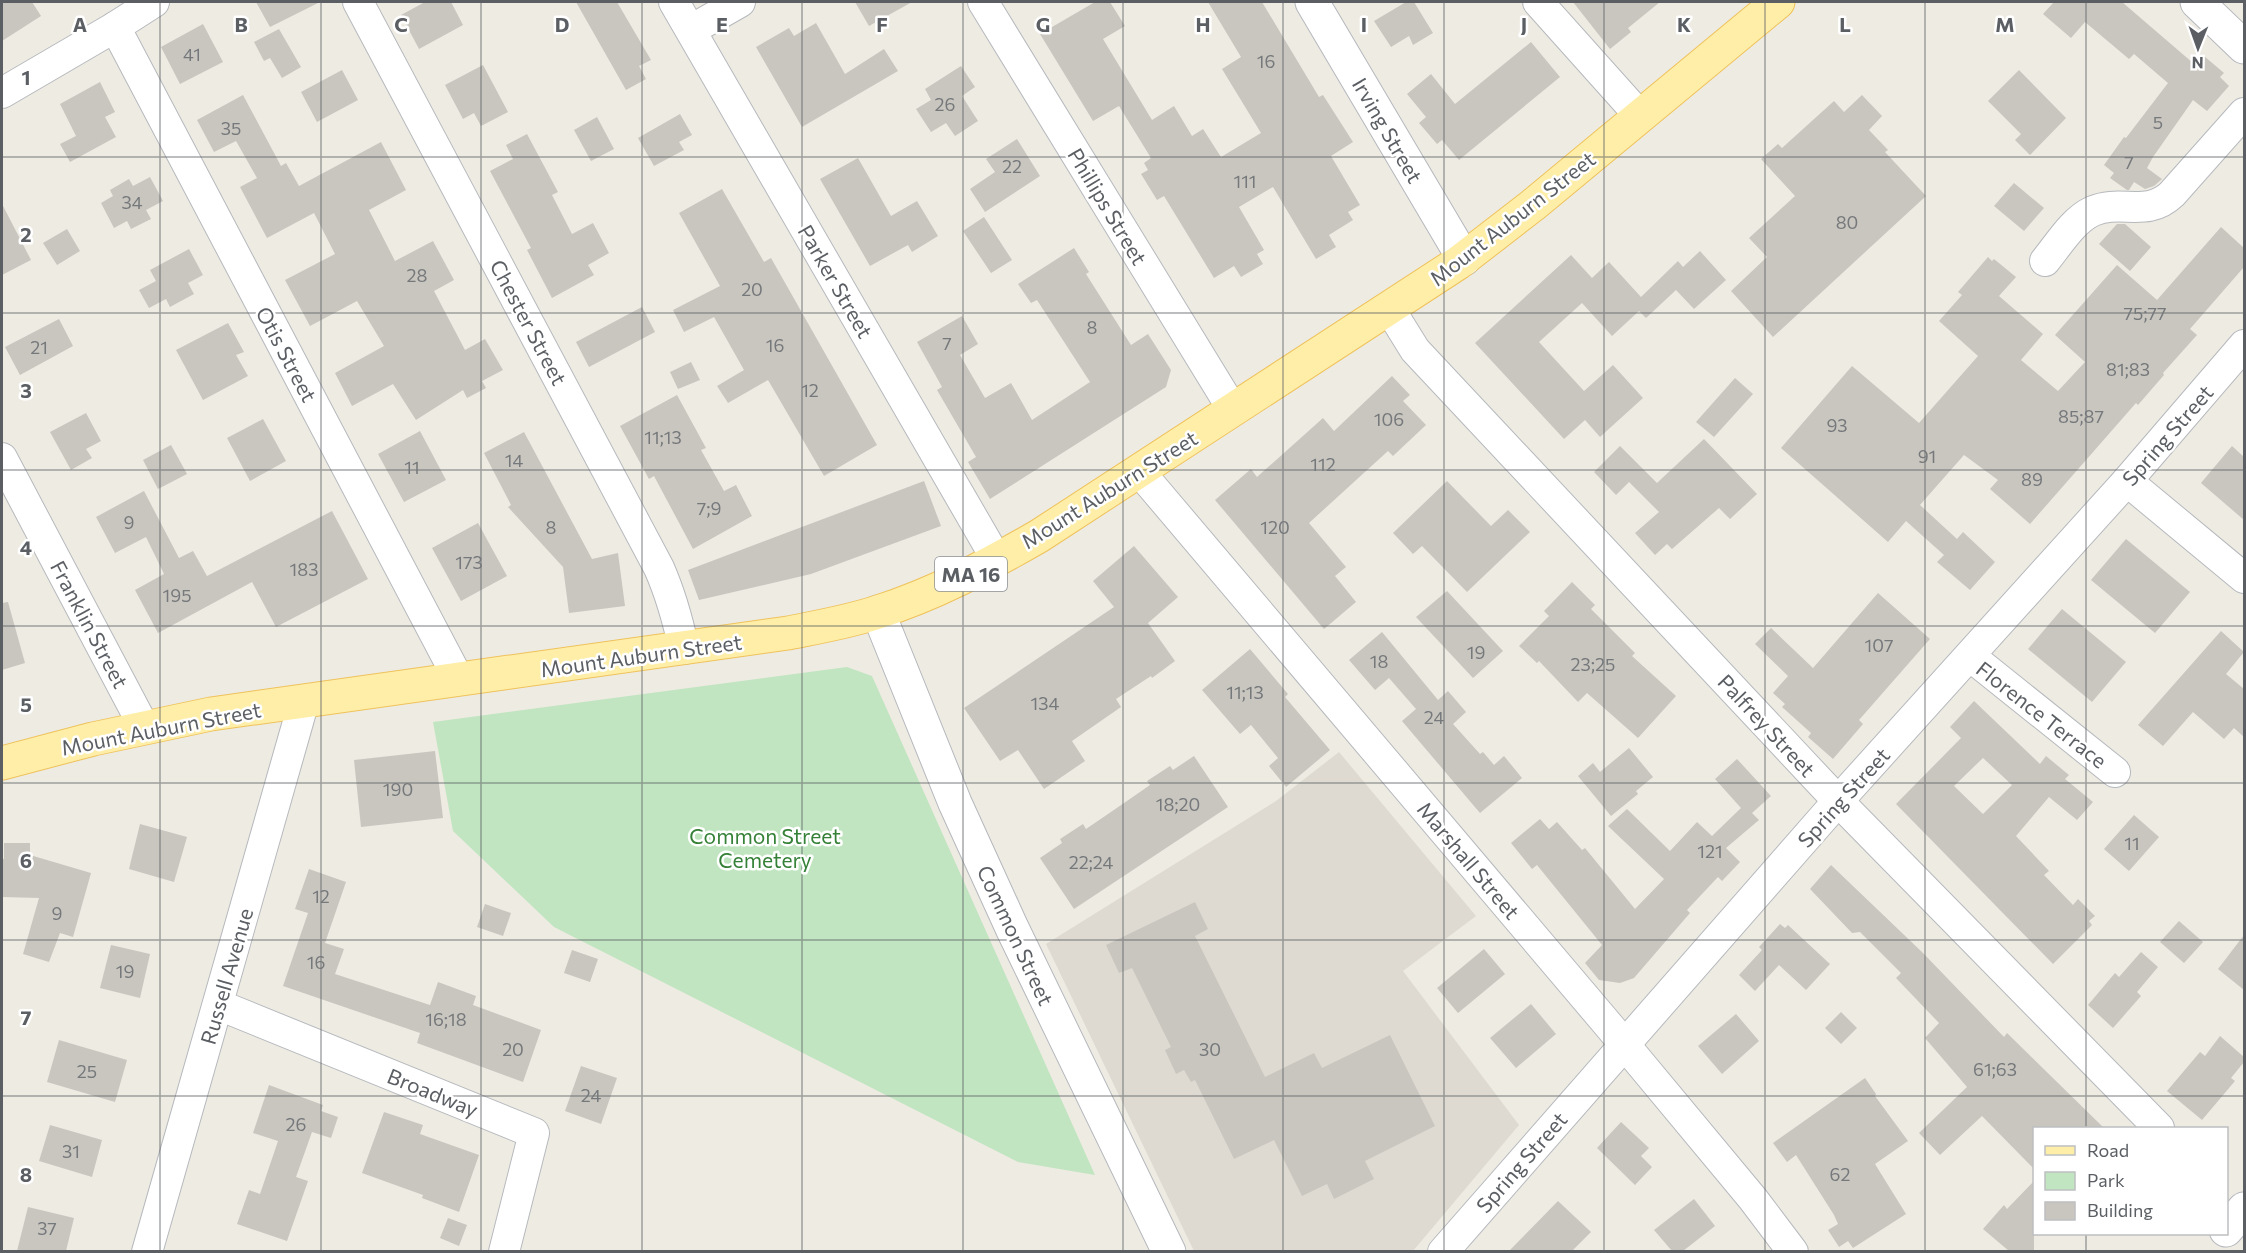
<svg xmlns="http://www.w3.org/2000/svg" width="2246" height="1253" font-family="Commissioner,sans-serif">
<rect width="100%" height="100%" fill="#eeebe3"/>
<polygon fill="#dedad1" points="1339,752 1476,916 1403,971 1519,1125 1413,1251 1194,1251 1046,944 1276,801"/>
<polygon fill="#c1e5c0" points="847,667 872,676 1095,1175 1018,1162 554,927 453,831 433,722"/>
<g fill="#c9c6c0" fill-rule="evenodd">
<polygon points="2,2 32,2 41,16 2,41"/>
<polygon points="256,2 320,2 270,27"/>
<polygon points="425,2 451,2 463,25 419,49 401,15"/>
<polygon points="576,2 617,2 651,60 639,66 646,79 626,90"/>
<polygon points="855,2 912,2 869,26"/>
<polygon points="1095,2 1110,2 1125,26 1103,39 1152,120 1174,106 1192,136 1203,129 1221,157 1261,133 1222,69 1241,57 1208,2 1262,2 1319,97 1323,95 1353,142 1331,156 1360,205 1348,212 1353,220 1329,235 1336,247 1316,259 1273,187 1239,207 1264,250 1257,254 1263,264 1241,277 1234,266 1214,278 1164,196 1157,200 1141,174 1148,170 1144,163 1151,158 1119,106 1093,121 1040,34"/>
<polygon points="1406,2 1414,2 1433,33 1413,45 1409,36 1391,47 1374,21"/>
<polygon points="1573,2 1660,2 1628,28 1631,32 1610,49"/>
<polygon points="2054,2 2122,2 2193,63 2197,58 2200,60 2204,56 2224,73 2220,77 2229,86 2207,111 2193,100 2153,157 2147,168 2162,179 2154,186 2145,189 2134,182 2129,190 2127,190 2110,178 2114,173 2104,165 2124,137 2126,138 2168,83 2134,54 2129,59 2085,22 2071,38 2043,14"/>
<polygon points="816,23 845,74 884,49 898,71 802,127 756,47 789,28 794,36"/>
<polygon points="203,24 223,62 180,84 161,47"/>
<polygon points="279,29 301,67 282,78 270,58 264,61 254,42"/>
<polygon points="1531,42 1560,77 1459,160 1442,140 1437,144 1419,123 1426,117 1407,94 1431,74 1455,104"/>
<polygon points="483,65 508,112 481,126 474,113 463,119 445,85"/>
<polygon points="961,66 975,87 962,96 978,121 955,136 946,123 931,132 916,109 931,100 925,89"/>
<polygon points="342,70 358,100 317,122 301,92"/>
<polygon points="2019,70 2066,118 2030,155 2015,140 2021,134 1988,101"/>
<polygon points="100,82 115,112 105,117 116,137 70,162 60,144 76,136 60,104"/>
<polygon points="243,95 281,166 286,163 299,186 381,142 406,190 369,210 395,261 433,241 454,280 434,291 465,350 485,339 503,370 482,381 486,388 467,398 463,390 416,420 393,384 352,406 335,373 384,346 357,301 310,326 285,280 335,254 314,213 267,238 240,187 257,178 236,141 214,152 197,120"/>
<polygon points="1862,95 1882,116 1869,130 1888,150 1885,152 1926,196 1773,337 1731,291 1767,257 1749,238 1795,196 1761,159 1778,144 1782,148 1834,101 1844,112"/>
<polygon points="680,114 692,135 679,142 684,150 654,166 638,138"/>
<polygon points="597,117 614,149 591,161 574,130"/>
<polygon points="527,134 558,192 552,195 572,234 593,223 609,253 588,265 594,275 552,298 527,250 531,248 490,171 513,159 506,145"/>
<polygon points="1017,139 1040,176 985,212 970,189 995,172 986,159"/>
<polygon points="858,158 891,216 917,201 938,236 912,252 908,245 870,266 820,179"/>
<polygon points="150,177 163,201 146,210 151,219 131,229 127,221 114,228 101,203 113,196 110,190 129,179 133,186"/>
<polygon points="2014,183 2044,208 2024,231 1994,206"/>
<polygon points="722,189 764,262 771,258 877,445 824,476 768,380 728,403 717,386 744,370 714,317 684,332 673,310 720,286 679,213"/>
<polygon points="2,204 31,260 2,275"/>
<polygon points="984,217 1012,260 991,273 963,231"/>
<polygon points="2117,224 2125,224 2151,247 2130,271 2099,244"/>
<polygon points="2221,227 2244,248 2244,267 2190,329 2197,335 2163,373 2164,375 2138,405 2136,403 2030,524 1990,489 1998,480 1964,455 1920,505 1957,539 1963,532 1995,562 1970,590 1937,562 1944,555 1906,521 1888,542 1781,448 1852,366 1919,423 1978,356 1939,321 1962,295 1958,292 1988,257 1992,261 1994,259 2016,277 1999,296 2043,334 2021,360 2058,391 2085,362 2055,335 2117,265 2157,300"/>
<polygon points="67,229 80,251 57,265 43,243"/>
<polygon points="1074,248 1089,272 1086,274 1131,345 1148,334 1171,370 1166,387 990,499 968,462 976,457 937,390 942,387 917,342 962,316 978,344 960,355 985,398 1011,383 1032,420 1090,382 1037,300 1031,303 1018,284"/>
<polygon points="189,249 203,275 188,283 194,294 170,307 166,299 149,308 139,290 156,281 150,270"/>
<polygon points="1700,251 1726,280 1694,309 1676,290 1646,318 1639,311 1612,336 1582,303 1539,342 1584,391 1613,365 1643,398 1600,437 1585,420 1564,439 1475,343 1571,255 1592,278 1609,262 1641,297 1678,261 1683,267"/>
<polygon points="642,307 655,332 589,367 576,342"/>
<polygon points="59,319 73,346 20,375 5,347"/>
<polygon points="228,323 244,352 236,355 248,376 203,400 176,350"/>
<polygon points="691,362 700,380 678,389 670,372"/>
<polygon points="1392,376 1410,395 1403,401 1426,425 1393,456 1388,451 1309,523 1346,567 1335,576 1356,602 1324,629 1215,500 1251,469 1257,477 1323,418 1334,431"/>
<polygon points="1735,378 1753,394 1714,437 1696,422"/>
<polygon points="677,395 706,448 701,450 724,491 736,485 752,516 693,549 654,476 649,479 620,426"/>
<polygon points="86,413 101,441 86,449 92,458 71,470 50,432"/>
<polygon points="263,419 286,461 250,481 227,438"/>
<polygon points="420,431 446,480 404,502 378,454"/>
<polygon points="524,432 592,559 618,553 625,606 569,613 563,567 508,507 511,505 484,453"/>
<polygon points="1704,439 1757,494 1730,519 1719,508 1672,549 1667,544 1655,555 1635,533 1659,512 1629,482 1616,495 1594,472 1620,446 1657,483"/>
<polygon points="171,445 187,474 158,489 143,460"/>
<polygon points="2232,446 2244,457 2244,520 2201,483"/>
<polygon points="924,481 941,526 811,574 699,600 688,570"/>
<polygon points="1447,481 1491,526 1508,510 1530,532 1467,592 1422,546 1413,554 1393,533"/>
<polygon points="144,491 179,558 193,551 207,576 332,511 368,579 276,627 252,582 158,633 135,590 164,574 146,537 115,553 96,517"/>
<polygon points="478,523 507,576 461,601 432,548"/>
<polygon points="2126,539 2190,592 2155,633 2091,580"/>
<polygon points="1134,546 1178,597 1148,623 1175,661 1152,678 1151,676 1116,699 1121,707 1072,741 1085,761 1044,789 1018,750 1000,761 964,708 1114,607 1093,581"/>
<polygon points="1572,582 1595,605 1591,609 1635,653 1632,656 1676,696 1638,738 1587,693 1578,702 1539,661 1537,663 1519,646 1549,616 1544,611"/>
<polygon points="1447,591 1503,651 1473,678 1416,617"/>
<polygon points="1878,593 1930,639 1859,720 1863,724 1833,759 1808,737 1811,733 1782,707 1785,704 1773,693 1788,676 1755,644 1771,628 1813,668"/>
<polygon points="8,602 25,663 2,670 2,603"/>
<polygon points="2062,609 2126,662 2092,702 2028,649"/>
<polygon points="2221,631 2244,652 2226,674 2244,689 2244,737 2234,728 2224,739 2193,712 2163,746 2138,725"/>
<polygon points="1382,632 1438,700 1448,691 1466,712 1453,724 1480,754 1483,752 1494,765 1504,756 1522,778 1480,813 1402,721 1416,709 1389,678 1375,690 1349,660"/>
<polygon points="1250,649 1288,694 1285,697 1330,750 1286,787 1269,766 1278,758 1251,725 1240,734 1202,690"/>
<path d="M 1974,701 L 2040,764 L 2046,756 L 2069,775 L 2065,779 L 2093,802 L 2077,820 L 2049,797 L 2016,836 L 2049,871 L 2044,875 L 2073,905 L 2078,899 L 2095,916 L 2089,921 L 2092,925 L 2053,964 L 1896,804 L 1961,738 L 1950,727 ZM 1983,758 L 2012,785 L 1983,814 L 1954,786 Z"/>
<polygon points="1629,748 1653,777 1636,791 1638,794 1611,816 1578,776 1593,763 1600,772"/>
<polygon points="435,751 443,818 361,827 354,760"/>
<polygon points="1194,756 1228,807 1074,909 1040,858 1062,843 1060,839 1083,824 1086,829 1127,801 1150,785 1147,781 1170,766 1173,770"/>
<polygon points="1737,759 1771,796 1752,813 1759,820 1726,848 1740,862 1722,881 1718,877 1687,910 1690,913 1634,978 1620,983 1599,980 1585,963 1602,945 1537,865 1532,869 1511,843 1540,819 1549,829 1557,822 1582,850 1585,848 1635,909 1664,879 1608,826 1627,809 1670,851 1697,822 1712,836 1741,808 1715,779"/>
<polygon points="2134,815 2159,837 2129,871 2104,849"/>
<polygon points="140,824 187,837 174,882 129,869"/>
<polygon points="4,843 30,843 30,855 91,873 73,937 60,933 49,962 23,954 39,898 2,897 2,859 4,859"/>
<polygon points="1831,865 1923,953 2004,1037 2007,1033 2104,1128 2034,1128 2034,1169 1982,1116 1940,1155 1919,1133 1967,1087 1925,1038 1939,1023 1896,978 1901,973 1860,932 1852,933 1810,889"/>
<polygon points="309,869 346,882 325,943 344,949 335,974 430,1005 438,982 476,996 473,1005 541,1030 523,1082 417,1043 420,1033 283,986 308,913 295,909"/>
<polygon points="1195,902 1208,929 1195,936 1265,1077 1314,1053 1322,1068 1390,1035 1435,1126 1365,1161 1374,1179 1334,1199 1327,1184 1302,1196 1274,1140 1234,1159 1195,1080 1191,1082 1184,1070 1176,1074 1165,1050 1171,1047 1132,968 1119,973 1106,945"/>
<polygon points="485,904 511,913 503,936 477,927"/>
<polygon points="2179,921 2203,942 2184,963 2160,942"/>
<polygon points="1780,924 1785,928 1788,925 1830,964 1806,990 1779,965 1755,991 1739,975 1762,950 1759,947"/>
<polygon points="2244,935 2244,990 2218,969"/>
<polygon points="111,945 150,954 140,998 100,988"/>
<polygon points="1484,949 1505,974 1458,1013 1437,988"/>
<polygon points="572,950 598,959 590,982 564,973"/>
<polygon points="2141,952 2158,967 2137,992 2141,996 2113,1028 2088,1005 2115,973 2119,977"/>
<polygon points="1531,1004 1556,1034 1516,1068 1490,1038"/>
<polygon points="1841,1012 1857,1028 1841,1044 1825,1028"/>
<polygon points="1736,1014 1759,1041 1722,1074 1698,1046"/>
<polygon points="2220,1036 2244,1057 2244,1062 2231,1078 2235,1081 2202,1120 2167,1091 2200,1052 2205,1056"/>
<polygon points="59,1040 127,1060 115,1102 47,1082"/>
<polygon points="581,1066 617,1078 601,1124 565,1111"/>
<polygon points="1865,1078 1876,1094 1875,1096 1908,1141 1875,1164 1906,1214 1853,1248 1848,1241 1839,1247 1828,1230 1838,1224 1834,1215 1796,1155 1787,1162 1773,1143"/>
<polygon points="269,1085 323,1105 321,1111 338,1117 331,1138 312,1132 296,1177 308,1181 287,1241 237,1224 249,1190 260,1194 278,1141 253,1133"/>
<polygon points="384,1112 423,1125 420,1134 479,1155 459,1212 422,1198 423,1195 362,1173"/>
<polygon points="1621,1122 1649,1148 1641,1156 1652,1167 1635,1185 1597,1148"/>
<polygon points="50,1125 102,1140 92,1177 39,1161"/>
<polygon points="2034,1181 2034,1251 2009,1251 1983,1229 2004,1205 2007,1209"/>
<polygon points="1694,1199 1715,1226 1683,1251 1672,1251 1654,1230"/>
<polygon points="1558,1201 1591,1232 1572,1251 1509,1251"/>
<polygon points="28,1207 74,1218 66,1251 17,1251"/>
<polygon points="448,1218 467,1225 459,1246 440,1238"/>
</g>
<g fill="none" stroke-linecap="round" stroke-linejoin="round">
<g stroke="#b6b9bd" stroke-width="32">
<g id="street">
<path d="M 358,2 L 659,568 C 671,595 678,621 684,649"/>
<polyline points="674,2 997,560"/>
<polyline points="983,2 1233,410"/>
<polyline points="1538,2 1640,116"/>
<polyline points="115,27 459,680"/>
<polyline points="691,30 740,2"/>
<polyline points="2,93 115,27 154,2"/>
<path d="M 2045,261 C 2059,244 2073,220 2093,211 C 2121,199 2147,218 2172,194 L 2244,113"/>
<polyline points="1389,308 1415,350 1838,801 2159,1128"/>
<polyline points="2,458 144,727"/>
<polyline points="1139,471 1610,1027 1753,1199 1793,1252"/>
<polyline points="2127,481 2244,578"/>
<polyline points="1970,656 2115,772"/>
<polyline points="219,1005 534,1133 504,1252"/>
<polyline points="147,1252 304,701"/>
<polyline points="1443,1252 1838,801 2127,481 2244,345"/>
</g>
</g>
<g stroke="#b5b8bd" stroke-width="35">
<g id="secondary">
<polyline points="1312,2 1464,259"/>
<polyline points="2197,2 2244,47"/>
<polyline points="878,612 955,803 1012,928 1169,1252"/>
<polyline points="2226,1230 2244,1209"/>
</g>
</g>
<g stroke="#efc25b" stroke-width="35">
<path id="primary" d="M 2,763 L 93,739 L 211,714 L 788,633 C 818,627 848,622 878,612 C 935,594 987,566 1039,536 L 1458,263 L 1533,205 L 1778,2"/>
</g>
<use href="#street" stroke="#fff" stroke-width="30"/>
<use href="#secondary" stroke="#fff" stroke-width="33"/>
<use href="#primary" stroke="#feeea8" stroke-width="33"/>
</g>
<path fill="none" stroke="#5b5f64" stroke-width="1.5" stroke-opacity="0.55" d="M 160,2 L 160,1252M 321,2 L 321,1252M 481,2 L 481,1252M 642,2 L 642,1252M 802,2 L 802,1252M 963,2 L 963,1252M 1123,2 L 1123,1252M 1283,2 L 1283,1252M 1444,2 L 1444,1252M 1604,2 L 1604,1252M 1765,2 L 1765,1252M 1925,2 L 1925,1252M 2086,2 L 2086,1128M 2,157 L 2244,157M 2,313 L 2244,313M 2,470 L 2244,470M 2,626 L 2244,626M 2,783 L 2244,783M 2,940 L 2244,940M 2,1096 L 2244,1096M 2086,1234 L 2086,1252"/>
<g text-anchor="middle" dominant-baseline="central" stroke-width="5" stroke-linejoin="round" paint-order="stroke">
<g font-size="18" fill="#76797b">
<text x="192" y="54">41</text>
<text x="1266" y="61">16</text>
<text x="945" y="104">26</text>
<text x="2158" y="122">5</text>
<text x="231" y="128">35</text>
<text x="2129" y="162">7</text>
<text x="1012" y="166">22</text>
<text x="1245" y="181">111</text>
<text x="132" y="202">34</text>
<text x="1847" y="222">80</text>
<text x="417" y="275">28</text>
<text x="752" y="289">20</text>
<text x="2145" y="313">75;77</text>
<text x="1092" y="327">8</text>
<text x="947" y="343">7</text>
<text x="775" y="345">16</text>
<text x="39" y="347">21</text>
<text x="2128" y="369">81;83</text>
<text x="810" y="390">12</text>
<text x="2081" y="416">85;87</text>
<text x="1389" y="419">106</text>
<text x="1837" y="425">93</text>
<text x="663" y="437">11;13</text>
<text x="1927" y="456">91</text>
<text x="514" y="460">14</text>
<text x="1323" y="464">112</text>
<text x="412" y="467">11</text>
<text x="2032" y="479">89</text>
<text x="709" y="508">7;9</text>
<text x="129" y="522">9</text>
<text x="551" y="527">8</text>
<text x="1275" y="527">120</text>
<text x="469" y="562">173</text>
<text x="304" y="569">183</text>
<text x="177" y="595">195</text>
<text x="1879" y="645">107</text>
<text x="1476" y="652">19</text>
<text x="1379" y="661">18</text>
<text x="1593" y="664">23;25</text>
<text x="1245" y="692">11;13</text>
<text x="1045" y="703">134</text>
<text x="1434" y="717">24</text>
<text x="398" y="789">190</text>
<text x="1178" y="804">18;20</text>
<text x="2132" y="843">11</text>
<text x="1710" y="851">121</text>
<text x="1091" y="862">22;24</text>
<text x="321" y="896">12</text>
<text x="57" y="913">9</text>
<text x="316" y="962">16</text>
<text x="125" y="971">19</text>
<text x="446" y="1019">16;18</text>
<text x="513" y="1049">20</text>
<text x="1210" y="1049">30</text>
<text x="1995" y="1069">61;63</text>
<text x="87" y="1071">25</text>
<text x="591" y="1095">24</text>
<text x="296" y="1124">26</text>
<text x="71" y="1151">31</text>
<text x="1840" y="1174">62</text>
<text x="47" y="1228">37</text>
</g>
<rect fill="#fff" stroke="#8c8f92" stroke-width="1.5" x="935" y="557" width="72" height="34" rx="4.5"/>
<g font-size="20" font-weight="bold" fill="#5b5f64">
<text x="971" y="574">MA 16</text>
</g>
<g font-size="21" fill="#5b5f64" stroke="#fff">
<text transform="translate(1388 130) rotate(60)">Irving Street</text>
<text transform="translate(1108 206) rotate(59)">Phillips Street</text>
<text transform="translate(1512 218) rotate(-38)">Mount Auburn Street</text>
<text transform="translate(836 281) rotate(60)">Parker Street</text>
<text transform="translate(529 322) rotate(62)">Chester Street</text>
<text transform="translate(287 354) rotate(62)">Otis Street</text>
<text transform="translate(2167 435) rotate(-49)">Spring Street</text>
<text transform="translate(1109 489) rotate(-32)">Mount Auburn Street</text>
<text transform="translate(90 624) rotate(62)">Franklin Street</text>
<text transform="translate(641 655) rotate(-8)">Mount Auburn Street</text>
<text transform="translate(2042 714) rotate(38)">Florence Terrace</text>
<text transform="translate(1767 725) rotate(47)">Palfrey Street</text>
<text transform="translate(161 728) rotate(-11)">Mount Auburn Street</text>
<text transform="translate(1843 797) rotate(-48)">Spring Street</text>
<text transform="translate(1469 860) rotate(50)">Marshall Street</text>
<text transform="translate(1016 935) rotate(65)">Common Street</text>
<text transform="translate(226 976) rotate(-74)">Russell Avenue</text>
<text transform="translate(433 1092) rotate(22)">Broadway</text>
<text transform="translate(1521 1162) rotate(-49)">Spring Street</text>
</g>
<g font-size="21" fill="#358137" stroke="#fff">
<text x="765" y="835">Common Street<tspan x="765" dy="24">Cemetery</tspan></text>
</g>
</g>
<g font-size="20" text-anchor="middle" font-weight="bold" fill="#5b5f64" stroke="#fff" stroke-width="5" stroke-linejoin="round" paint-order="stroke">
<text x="80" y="32">A</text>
<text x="241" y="32">B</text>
<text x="401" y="32">C</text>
<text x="562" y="32">D</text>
<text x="722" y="32">E</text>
<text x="882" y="32">F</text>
<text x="1043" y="32">G</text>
<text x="1203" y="32">H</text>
<text x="1364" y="32">I</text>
<text x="1524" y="32">J</text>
<text x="1684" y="32">K</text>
<text x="1845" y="32">L</text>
<text x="2005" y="32">M</text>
<text x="26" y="85">1</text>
<text x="26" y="242">2</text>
<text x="26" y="398">3</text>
<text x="26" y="555">4</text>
<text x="26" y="712">5</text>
<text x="26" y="868">6</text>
<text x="26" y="1025">7</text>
<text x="26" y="1182">8</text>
</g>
<rect width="2246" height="1253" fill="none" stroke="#5b5f64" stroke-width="6"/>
<rect x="2033" y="1127" width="195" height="108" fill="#ffffff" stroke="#bdbfc1" stroke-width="1.5"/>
<rect x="2045" y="1146" width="30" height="9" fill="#feeea8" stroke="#bdbfc1" stroke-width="1.5"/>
<text x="2087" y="1157" font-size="18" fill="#5b5f64">Road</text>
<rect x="2045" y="1172" width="30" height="18" fill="#c1e5c0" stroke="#bdbfc1" stroke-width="1.5"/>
<text x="2087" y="1187" font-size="18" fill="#5b5f64">Park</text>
<rect x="2045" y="1202" width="30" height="18" fill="#c9c6c0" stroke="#bdbfc1" stroke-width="1.5"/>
<text x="2087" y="1217" font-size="18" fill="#5b5f64">Building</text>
<g transform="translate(2198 48) rotate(181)" stroke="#ffffff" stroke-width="4.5" paint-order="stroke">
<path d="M0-4.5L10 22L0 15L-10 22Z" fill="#5b5f64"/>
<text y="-9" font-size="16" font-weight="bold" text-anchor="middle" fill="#5b5f64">N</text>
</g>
</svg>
